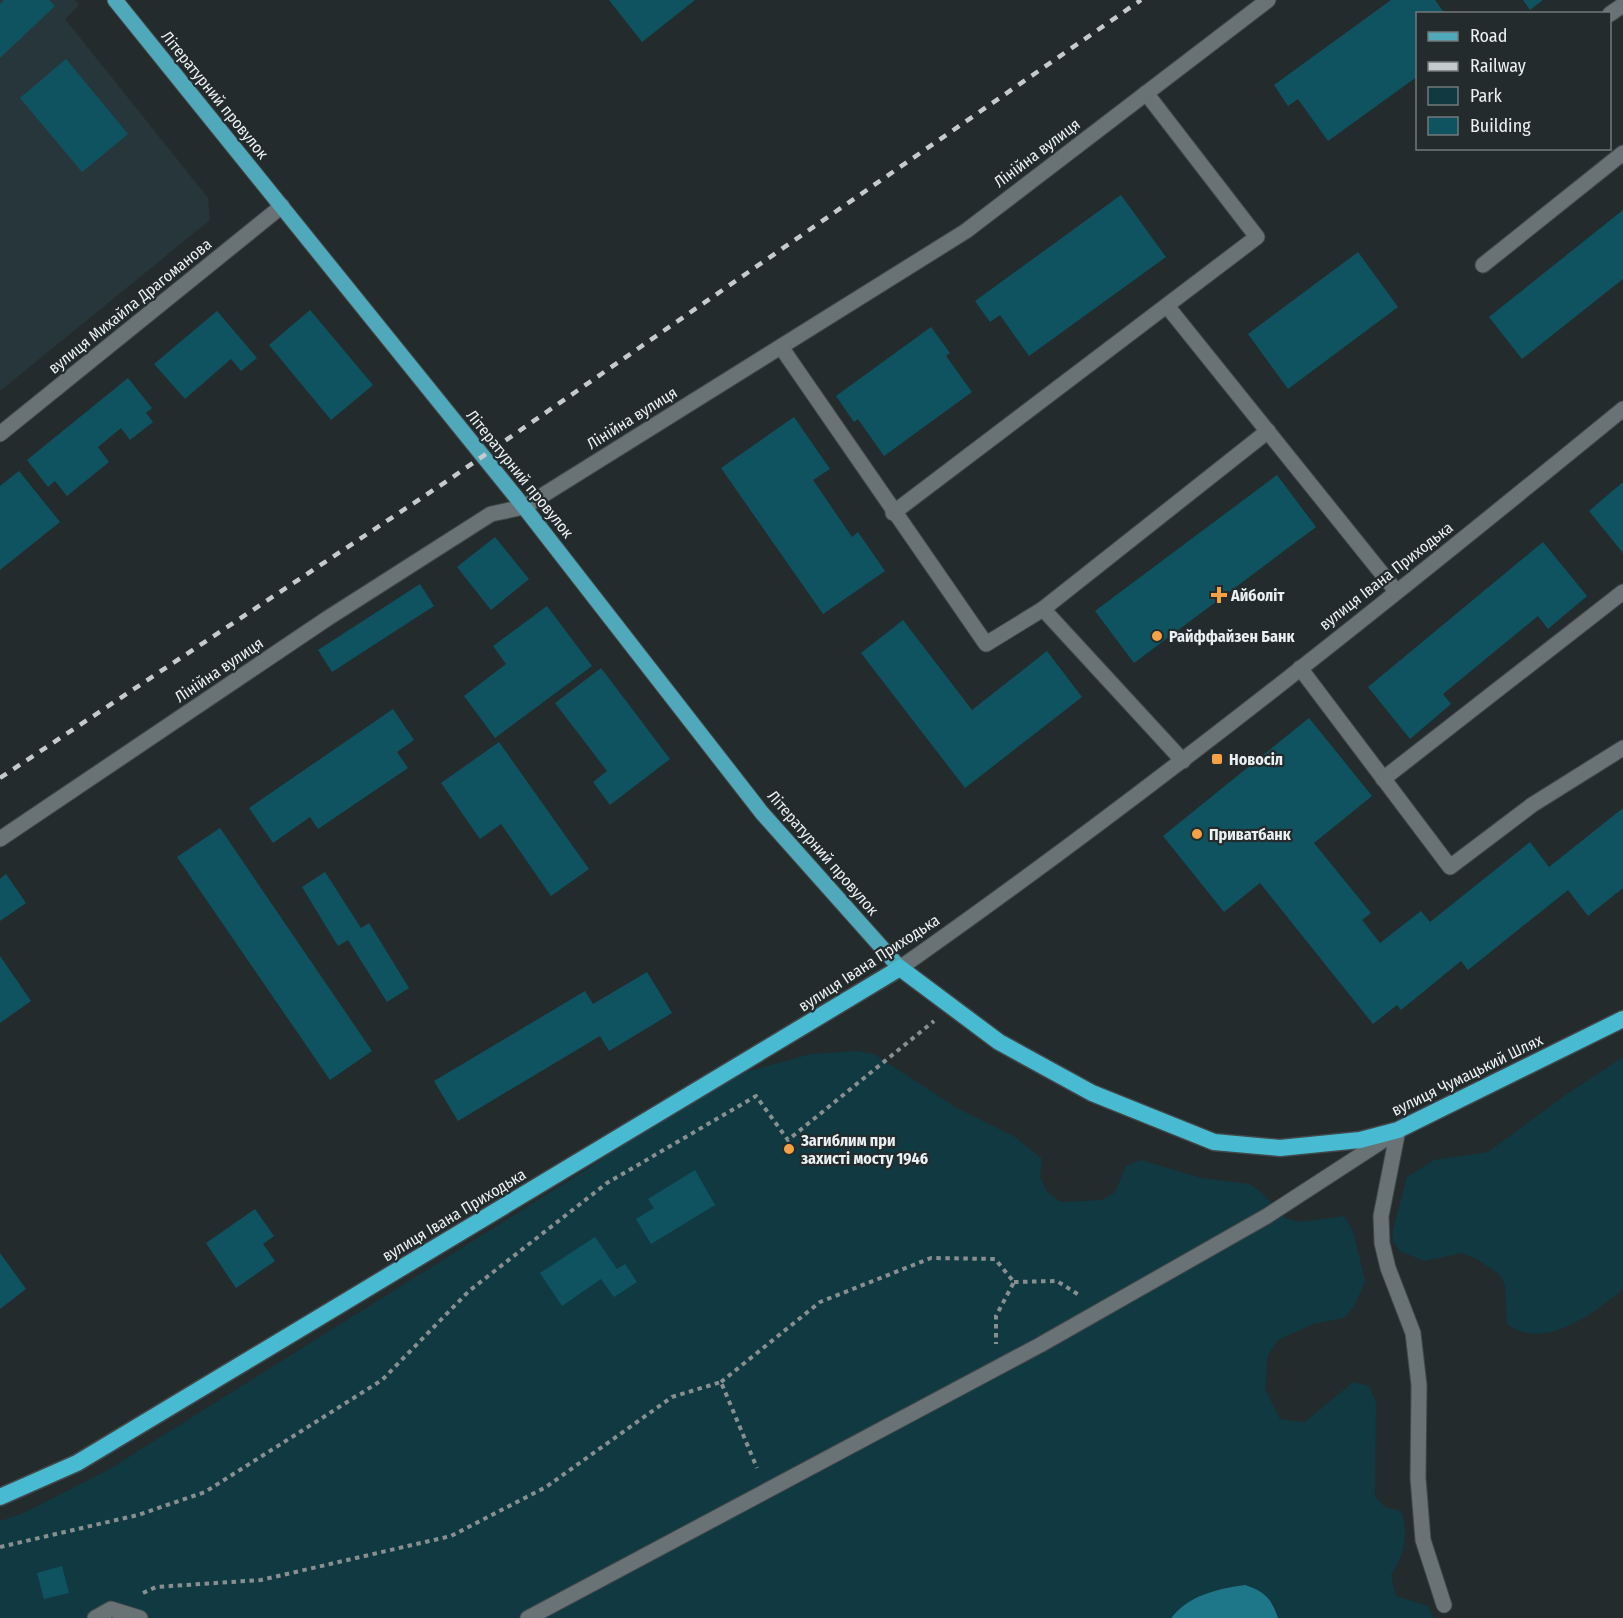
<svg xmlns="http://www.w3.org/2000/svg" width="1623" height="1618" font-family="'Fira Sans Condensed',sans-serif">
<rect width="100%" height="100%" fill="#232b2d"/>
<polygon fill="#27363a" points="0,0 75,0 79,5 65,19 208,198 210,220 0,391"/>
<g fill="#113942">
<path d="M 857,1051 L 874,1054 L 957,1108 L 1015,1137 L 1042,1159 L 1040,1177 L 1047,1192 L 1061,1202 L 1102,1200 L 1115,1192 L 1126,1166 L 1141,1160 L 1202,1178 L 1249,1184 L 1262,1193 L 1285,1218 L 1301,1222 L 1344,1216 L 1353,1231 L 1365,1280 L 1355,1305 L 1344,1318 L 1313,1324 L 1278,1340 L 1268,1355 L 1265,1389 L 1280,1419 L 1305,1422 L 1353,1382 L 1369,1386 L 1376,1402 L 1375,1497 L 1385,1507 L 1401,1511 C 1409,1534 1404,1555 1391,1575 L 1396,1596 L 1428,1606 L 1434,1618 L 1278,1618 L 1274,1604 L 1244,1585 C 1217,1589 1189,1595 1171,1618 L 0,1618 L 0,1521 L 24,1513 L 108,1470 L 578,1175 L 686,1102 L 749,1071 L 811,1054 Z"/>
<path d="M 1623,1057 L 1623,1289 C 1594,1313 1544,1352 1507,1324 L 1505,1285 L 1499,1274 L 1475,1258 L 1462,1253 L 1424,1261 L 1400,1251 L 1393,1241 L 1393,1230 L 1407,1177 L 1434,1160 L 1488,1152 L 1567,1094 Z"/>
</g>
<path fill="#1e7789" d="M 1245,1585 C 1264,1591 1272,1599 1278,1618 L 1171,1618 C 1189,1595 1217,1589 1245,1585 Z"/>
<g fill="#0f5361">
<polygon points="4,0 49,0 55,6 0,58 0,4"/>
<polygon points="609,0 695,0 642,42"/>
<polygon points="1391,0 1435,0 1445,14 1418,14 1418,76 1328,141 1298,99 1288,106 1274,85"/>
<polygon points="1523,0 1543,0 1530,10"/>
<polygon points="66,59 128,134 82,172 20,98"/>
<polygon points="1121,195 1166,257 1029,356 1000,315 990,322 975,301"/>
<polygon points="1623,210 1623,279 1522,359 1489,317"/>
<polygon points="1358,252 1398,307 1288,389 1248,334"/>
<polygon points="310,310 373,385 331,420 269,345"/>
<polygon points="217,311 257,358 241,371 231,359 185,399 154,364"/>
<polygon points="931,327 950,353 946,356 972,392 884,456 858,419 854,422 836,396"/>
<polygon points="128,378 152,408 146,413 153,422 130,440 121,428 98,447 109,462 67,496 55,481 48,487 27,460"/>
<polygon points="794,417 830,469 813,480 852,537 858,532 885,571 823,614 721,468"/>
<polygon points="19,471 60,522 0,570 0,486"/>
<polygon points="1277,475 1316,527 1134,663 1095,611"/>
<polygon points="1623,482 1623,553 1589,511"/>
<polygon points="495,537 529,579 491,610 457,567"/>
<polygon points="1543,542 1587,596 1548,629 1538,616 1443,694 1451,704 1410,739 1368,687"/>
<polygon points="420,584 434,606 332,672 318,650"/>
<polygon points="547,606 592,666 495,738 464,696 506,664 493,646"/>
<polygon points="903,620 972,710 1047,651 1082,697 965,788 861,653"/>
<polygon points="601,668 670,759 610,805 593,782 607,771 555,703"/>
<polygon points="393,709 414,740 397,752 408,768 318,829 310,817 273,843 249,808"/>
<polygon points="1309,718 1372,796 1314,843 1371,913 1362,920 1380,943 1421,911 1430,922 1530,842 1549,867 1623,808 1623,888 1588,916 1568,890 1468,970 1461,961 1401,1010 1397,1005 1373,1024 1260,883 1224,912 1163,836"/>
<polygon points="499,742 589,869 551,896 501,824 480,839 441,783"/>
<polygon points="220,828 372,1051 330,1080 177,857"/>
<polygon points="325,872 361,928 369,923 409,988 387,1002 348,940 338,946 302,887"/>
<polygon points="6,874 26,903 0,921 0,879"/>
<polygon points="0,956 31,1001 0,1023"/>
<polygon points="647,972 672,1013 609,1051 600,1036 458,1121 434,1081 585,991 593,1004"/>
<polygon points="695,1170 715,1205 651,1244 636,1219 654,1208 648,1199"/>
<polygon points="255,1209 274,1236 263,1244 275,1261 236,1288 206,1243"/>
<polygon points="595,1237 617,1269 625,1264 637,1282 614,1297 601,1279 562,1306 540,1273"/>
<polygon points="0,1253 26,1289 0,1309"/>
<polygon points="62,1566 69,1593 44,1599 37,1573"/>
</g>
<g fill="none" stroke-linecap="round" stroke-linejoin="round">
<g stroke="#41484a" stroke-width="17">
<g id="service">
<polyline points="1610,14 1623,5"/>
<polyline points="1483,265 1623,153"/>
<polyline points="1167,306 1396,591"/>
<polyline points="781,347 986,644 1043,609 1183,761"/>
<polyline points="893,513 1257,237 1146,93"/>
<polyline points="1043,609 1268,431"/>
<polyline points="1300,668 1450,867 1532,805 1623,748"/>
<polyline points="1383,779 1623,592"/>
<polyline points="1398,1130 1381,1216 1382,1243 1388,1268 1413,1333 1419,1385 1418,1478 1423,1540 1444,1605"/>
<polyline points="95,1618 111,1609 140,1618"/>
</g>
</g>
<g stroke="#41484a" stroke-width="17">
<g id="minor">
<polyline points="0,434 282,206"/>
<polyline points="0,839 328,618 491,514 524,507 966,231 1268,0"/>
<polyline points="528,1618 1040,1345 1267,1216 1393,1134"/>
</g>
</g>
<g stroke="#41484a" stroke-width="17">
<path id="secondary" d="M 900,968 C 1149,793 1387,602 1623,409"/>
</g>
<g stroke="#41484a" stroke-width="17">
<polyline id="primary" points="115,0 524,507 762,813 900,968"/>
</g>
<g stroke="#41484a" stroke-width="19">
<polyline id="trunk" points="0,1497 77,1463 900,968 999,1042 1092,1093 1214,1142 1280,1148 1360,1140 1398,1130 1623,1019"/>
</g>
<g stroke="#888f91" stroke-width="4" stroke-dasharray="4.5 4.5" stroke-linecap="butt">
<polyline points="1014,1282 1057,1281 1079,1295"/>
<polyline points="721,1382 820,1302 931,1258 995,1259 1014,1282 996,1316 996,1344"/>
<polyline points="0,1547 138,1515 205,1492 382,1380 469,1291 607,1183 756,1096 788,1140 934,1021"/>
<polyline points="143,1593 156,1587 261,1580 451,1536 546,1487 672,1397 721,1382 757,1468"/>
</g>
<use href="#service" stroke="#697274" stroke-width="15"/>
<use href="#minor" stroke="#697274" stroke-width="15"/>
<use href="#secondary" stroke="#697274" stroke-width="15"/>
<use href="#primary" stroke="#50a8bb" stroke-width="15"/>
<use href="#trunk" stroke="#48bad2" stroke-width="16"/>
<polyline stroke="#c5cbcc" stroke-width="4.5" stroke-dasharray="8 8" stroke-linecap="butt" points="0,778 447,481 1141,0"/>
</g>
<g fill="#f5a246" stroke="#232b2d" stroke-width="2">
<path d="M1216 586h6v6h6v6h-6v6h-6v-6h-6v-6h6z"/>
<circle cx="1157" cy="636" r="6"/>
<rect x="1211" y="753" width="12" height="12" rx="3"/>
<circle cx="1197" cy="834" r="6"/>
<circle cx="789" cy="1149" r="6"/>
</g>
<g text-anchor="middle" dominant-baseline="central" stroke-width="4.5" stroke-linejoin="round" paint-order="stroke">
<g font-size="16" fill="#eaf0f1" stroke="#232b2d">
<text transform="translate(215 95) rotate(51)">Літературний провулок</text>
<text transform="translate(1037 153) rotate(-37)">Лінійна вулиця</text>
<text transform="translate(130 306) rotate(-39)">вулиця Михайла Драгоманова</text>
<text transform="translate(632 418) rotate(-32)">Лінійна вулиця</text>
<text transform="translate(520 474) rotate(51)">Літературний провулок</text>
<text transform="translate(1386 576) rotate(-38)">вулиця Івана Приходька</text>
<text transform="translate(219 670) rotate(-34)">Лінійна вулиця</text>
<text transform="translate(823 853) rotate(49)">Літературний провулок</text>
<text transform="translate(869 963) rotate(-33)">вулиця Івана Приходька</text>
<text transform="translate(1467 1075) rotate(-26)">вулиця Чумацький Шлях</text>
<text transform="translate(454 1215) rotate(-31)">вулиця Івана Приходька</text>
</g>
<g font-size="16" font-weight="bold" fill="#eaf0f1" stroke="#232b2d" text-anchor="start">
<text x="1231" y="595">Айболіт</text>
<text x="1169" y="636">Райффайзен Банк</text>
<text x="1229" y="759">Новосіл</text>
<text x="1209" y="834">Приватбанк</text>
<text x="801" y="1140">Загиблим при<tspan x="801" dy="18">захисті мосту 1946</tspan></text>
</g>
</g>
<rect x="1416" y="12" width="195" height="138" fill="#232b2d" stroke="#737a7b" stroke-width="1.5"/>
<rect x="1428" y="32" width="30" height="9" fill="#50a8bb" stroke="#737a7b" stroke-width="1.5"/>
<text x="1470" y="42" font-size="18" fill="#eaf0f1">Road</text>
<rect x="1428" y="62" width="30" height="9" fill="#c5cbcc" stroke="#737a7b" stroke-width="1.5"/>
<text x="1470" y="72" font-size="18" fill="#eaf0f1">Railway</text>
<rect x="1428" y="87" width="30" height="18" fill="#113942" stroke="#737a7b" stroke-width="1.5"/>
<text x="1470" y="102" font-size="18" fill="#eaf0f1">Park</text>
<rect x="1428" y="117" width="30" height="18" fill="#0f5361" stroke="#737a7b" stroke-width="1.5"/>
<text x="1470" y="132" font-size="18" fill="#eaf0f1">Building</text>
</svg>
